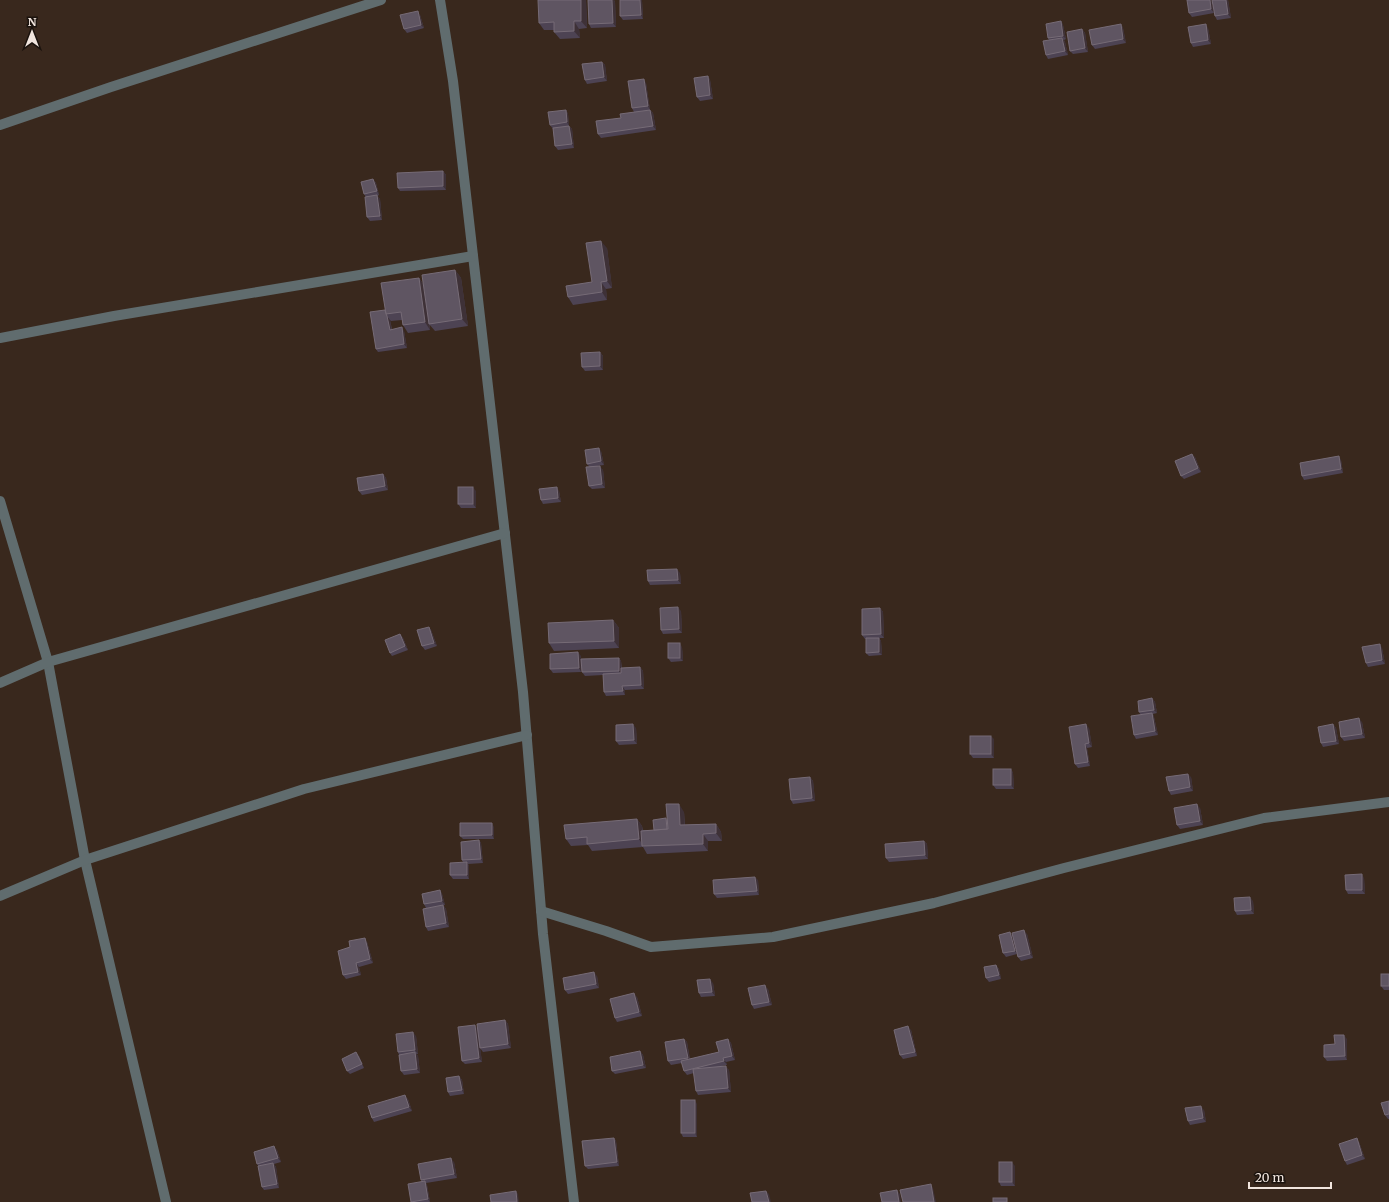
<svg xmlns="http://www.w3.org/2000/svg" width="1389" height="1202" font-family="Merriweather,serif">
<rect width="100%" height="100%" fill="#39281d"/>
<g fill="none" stroke-linecap="round" stroke-linejoin="round">
<g stroke="#606c6e" stroke-width="10">
<polyline points="440,0 453,81 523,692 543,934 574,1202"/>
<polyline points="0,125 111,87 381,0"/>
<polyline points="0,338 114,316 473,256"/>
<polyline points="0,501 48,662 85,860 166,1202"/>
<polyline points="0,683 48,662 505,533"/>
<polyline points="0,896 85,860 304,789 527,735"/>
<polyline points="541,911 606,931 651,947 773,937 934,903 1064,868 1264,818 1389,802"/>
</g>
</g>
<g fill="#4d4353">
<polygon points="586,0 587,28 579,29 580,38 560,39 554,32 554,30 544,30 539,23"/>
<polygon points="588,0 614,0 615,2 616,27 591,28 589,24"/>
<polygon points="1211,0 1214,13 1192,17 1189,13"/>
<polygon points="1212,0 1228,0 1231,18 1217,20 1215,16"/>
<polygon points="642,1 643,19 623,20 620,16"/>
<polygon points="420,15 424,28 407,33 404,29"/>
<polygon points="1061,21 1063,25 1066,39 1064,40 1065,42 1068,55 1048,59 1046,55 1049,40 1048,38"/>
<polygon points="1121,24 1123,28 1126,43 1095,49 1092,45"/>
<polygon points="1208,28 1211,44 1193,47 1191,43"/>
<polygon points="1082,29 1085,33 1088,52 1073,54 1070,51"/>
<polygon points="602,62 605,65 607,81 587,84 585,80"/>
<polygon points="708,76 710,80 713,99 700,101 697,97"/>
<polygon points="646,83 650,110 653,113 656,130 601,138 598,134 621,118 634,112 632,108"/>
<polygon points="566,110 568,114 569,126 572,129 574,148 558,150 555,146 553,129 550,125"/>
<polygon points="443,171 446,175 446,190 400,191 398,188"/>
<polygon points="373,179 376,183 379,195 377,196 380,199 382,220 370,221 367,217 366,197 364,194"/>
<polygon points="607,248 612,288 606,289 607,300 573,305 568,297 592,282"/>
<polygon points="455,270 461,278 468,326 435,331 429,324 429,318 430,330 408,333 403,325 402,320 391,321 390,320 392,329 404,331 407,348 378,352 376,349 385,310 419,278 424,285"/>
<polygon points="600,352 603,356 603,370 585,371 582,367"/>
<polygon points="601,451 604,465 597,466 603,470 605,488 592,489 589,486 590,467 587,464"/>
<polygon points="1195,457 1201,472 1184,479 1181,476"/>
<polygon points="1341,460 1343,473 1304,480 1302,476"/>
<polygon points="383,474 386,478 388,490 362,495 359,491"/>
<polygon points="476,491 476,508 461,508 458,504"/>
<polygon points="559,491 561,502 543,504 541,500"/>
<polygon points="680,573 681,584 650,585 648,581"/>
<polygon points="880,608 883,612 884,638 879,638 881,641 882,655 869,656 866,653 866,639 865,639 862,635"/>
<polygon points="681,611 682,633 663,634 661,630"/>
<polygon points="613,620 619,628 619,648 554,651 549,643"/>
<polygon points="429,627 431,630 437,646 425,650 422,646"/>
<polygon points="400,634 403,638 408,650 392,656 390,653"/>
<polygon points="682,647 683,661 671,662 668,658"/>
<polygon points="1382,648 1385,664 1368,667 1366,663"/>
<polygon points="581,656 581,659 619,658 621,661 622,668 640,667 643,671 644,689 625,690 625,695 606,696 604,692 603,675 585,676 582,672 581,662 581,672 553,673 550,669"/>
<polygon points="1152,698 1155,702 1157,713 1153,714 1154,717 1158,735 1136,739 1134,735 1141,715 1139,712"/>
<polygon points="1362,722 1365,738 1344,741 1341,737"/>
<polygon points="1333,724 1336,728 1339,744 1323,747 1321,743"/>
<polygon points="636,728 637,744 619,745 616,741"/>
<polygon points="1089,728 1092,747 1087,748 1090,766 1078,768 1075,764"/>
<polygon points="994,739 994,758 973,758 970,754"/>
<polygon points="1011,769 1013,773 1014,789 996,789 993,785"/>
<polygon points="810,777 813,781 815,801 793,804 791,800"/>
<polygon points="1191,777 1193,791 1171,795 1169,791"/>
<polygon points="1200,808 1203,825 1180,829 1177,825"/>
<polygon points="684,812 685,825 716,824 721,832 722,841 708,841 708,851 647,854 643,847 592,851 588,845 571,846 566,839 637,819 642,826 643,830 654,830 667,819"/>
<polygon points="494,827 494,839 463,839 460,836"/>
<polygon points="479,840 481,843 483,863 468,864 469,866 469,879 453,879 450,875 463,862 462,860"/>
<polygon points="924,841 927,844 928,859 889,862 886,858"/>
<polygon points="1364,878 1365,894 1348,894 1346,890"/>
<polygon points="758,880 759,895 717,898 714,894"/>
<polygon points="440,890 442,894 445,905 443,905 446,909 449,927 428,931 426,927 426,908 424,904"/>
<polygon points="1253,901 1254,914 1237,915 1235,911"/>
<polygon points="1027,934 1033,958 1021,961 1018,957"/>
<polygon points="1013,936 1017,954 1006,957 1003,953"/>
<polygon points="367,942 373,963 359,967 361,975 346,979 343,975 350,947"/>
<polygon points="996,965 999,969 1001,979 989,982 986,978"/>
<polygon points="1389,974 1389,990 1384,990 1381,986"/>
<polygon points="597,976 599,988 568,994 565,990"/>
<polygon points="713,983 715,996 701,997 699,993"/>
<polygon points="768,989 772,1005 754,1009 752,1005"/>
<polygon points="637,997 642,1016 617,1022 615,1018"/>
<polygon points="505,1020 508,1024 511,1048 483,1052 480,1048 482,1062 465,1064 462,1061 478,1028"/>
<polygon points="911,1030 917,1056 903,1059 900,1055"/>
<polygon points="416,1036 418,1054 416,1054 418,1056 420,1073 404,1075 401,1071 399,1055 398,1052"/>
<polygon points="684,1039 687,1042 690,1059 719,1052 728,1039 731,1043 735,1060 726,1062 727,1065 722,1066 729,1070 731,1092 698,1095 696,1091 694,1073 687,1075 684,1071 682,1063 671,1065 668,1061"/>
<polygon points="1347,1039 1347,1060 1327,1061 1324,1057 1335,1044"/>
<polygon points="640,1051 643,1055 646,1068 615,1074 612,1071"/>
<polygon points="359,1056 364,1068 350,1074 347,1071"/>
<polygon points="459,1076 462,1080 464,1094 450,1096 448,1092"/>
<polygon points="408,1099 412,1111 374,1122 372,1118"/>
<polygon points="1389,1101 1389,1119 1388,1119 1385,1115"/>
<polygon points="697,1104 697,1137 683,1137 681,1133"/>
<polygon points="1204,1110 1206,1122 1190,1125 1188,1121"/>
<polygon points="614,1138 616,1141 619,1166 588,1169 585,1166"/>
<polygon points="1359,1142 1365,1159 1347,1165 1345,1161"/>
<polygon points="277,1150 281,1162 274,1164 276,1167 279,1188 264,1190 262,1187 258,1165 257,1164"/>
<polygon points="454,1162 457,1178 426,1183 427,1185 430,1202 411,1202 422,1182 421,1180"/>
<polygon points="1015,1166 1015,1186 1001,1186 999,1182"/>
</g>
<g fill="#3e3137">
<polygon points="581,0 586,0 587,28 581,21"/>
<polygon points="612,0 614,0 615,2 616,27 613,23"/>
<polygon points="640,0 642,0 642,1 643,19 641,15"/>
<polygon points="1210,0 1211,0 1214,13 1211,9"/>
<polygon points="1226,0 1228,0 1231,18 1228,14"/>
<polygon points="418,11 420,15 424,28 421,25"/>
<polygon points="574,21 579,29 580,38 574,31"/>
<polygon points="1061,21 1063,25 1066,39 1063,36"/>
<polygon points="1121,24 1123,28 1126,43 1123,39"/>
<polygon points="1206,24 1208,28 1211,44 1208,40"/>
<polygon points="1082,29 1085,33 1088,52 1085,48"/>
<polygon points="1062,38 1065,42 1068,55 1065,51"/>
<polygon points="602,62 605,65 607,81 604,77"/>
<polygon points="708,76 710,80 713,99 710,95"/>
<polygon points="644,79 646,83 650,110 648,106"/>
<polygon points="566,110 568,114 569,126 567,122"/>
<polygon points="650,110 653,113 656,130 653,126"/>
<polygon points="569,126 572,129 574,148 572,144"/>
<polygon points="443,171 446,175 446,190 443,186"/>
<polygon points="373,179 376,183 379,195 377,191"/>
<polygon points="377,195 380,199 382,220 380,216"/>
<polygon points="601,241 607,248 612,288 607,281"/>
<polygon points="455,270 461,278 468,326 462,319"/>
<polygon points="419,278 424,285 430,330 425,322"/>
<polygon points="601,282 606,289 607,300 602,292"/>
<polygon points="387,316 390,320 392,333 390,330"/>
<polygon points="402,327 404,331 407,348 404,344"/>
<polygon points="600,352 603,356 603,370 600,366"/>
<polygon points="599,448 601,451 604,465 601,461"/>
<polygon points="1192,454 1195,457 1201,472 1198,468"/>
<polygon points="1339,456 1341,460 1343,473 1341,469"/>
<polygon points="600,466 603,470 605,488 602,484"/>
<polygon points="383,474 386,478 388,490 385,486"/>
<polygon points="473,487 476,491 476,508 473,504"/>
<polygon points="557,487 559,491 561,502 558,498"/>
<polygon points="677,569 680,573 681,584 678,580"/>
<polygon points="678,607 681,611 682,633 679,629"/>
<polygon points="880,608 883,612 884,638 881,634"/>
<polygon points="613,620 619,628 619,648 614,641"/>
<polygon points="429,627 431,630 437,646 434,643"/>
<polygon points="400,634 403,638 408,650 405,646"/>
<polygon points="879,638 881,641 882,655 879,652"/>
<polygon points="680,643 682,647 683,661 680,658"/>
<polygon points="1380,644 1382,648 1385,664 1382,660"/>
<polygon points="578,652 581,656 581,672 579,668"/>
<polygon points="619,658 621,661 622,675 619,671"/>
<polygon points="640,667 643,671 644,689 641,685"/>
<polygon points="622,686 625,690 625,695 623,691"/>
<polygon points="1152,698 1155,702 1157,713 1154,710"/>
<polygon points="1152,713 1154,717 1158,735 1155,731"/>
<polygon points="1359,718 1362,722 1365,738 1362,734"/>
<polygon points="633,724 636,728 637,744 634,740"/>
<polygon points="1086,724 1089,728 1092,747 1089,743"/>
<polygon points="1333,724 1336,728 1339,744 1336,741"/>
<polygon points="991,736 994,739 994,758 991,754"/>
<polygon points="1085,744 1087,748 1090,766 1088,762"/>
<polygon points="1011,769 1013,773 1014,789 1011,785"/>
<polygon points="1188,774 1191,777 1193,791 1190,787"/>
<polygon points="810,777 813,781 815,801 812,798"/>
<polygon points="679,804 684,812 685,833 680,825"/>
<polygon points="1197,804 1200,808 1203,825 1200,821"/>
<polygon points="637,819 642,826 644,847 639,839"/>
<polygon points="492,823 494,827 494,839 492,835"/>
<polygon points="716,824 721,832 722,841 716,833"/>
<polygon points="703,834 708,841 708,851 703,844"/>
<polygon points="479,840 481,843 483,863 481,859"/>
<polygon points="924,841 927,844 928,859 925,855"/>
<polygon points="467,862 469,866 469,879 467,875"/>
<polygon points="1362,874 1364,878 1365,894 1362,890"/>
<polygon points="755,877 758,880 759,895 757,891"/>
<polygon points="440,890 442,894 445,905 442,901"/>
<polygon points="1250,897 1253,901 1254,914 1251,910"/>
<polygon points="443,905 446,909 449,927 446,923"/>
<polygon points="1024,930 1027,934 1033,958 1030,954"/>
<polygon points="1010,932 1013,936 1017,954 1015,951"/>
<polygon points="365,938 367,942 373,963 370,959"/>
<polygon points="356,963 359,967 361,975 358,972"/>
<polygon points="996,965 999,969 1001,979 999,975"/>
<polygon points="594,972 597,976 599,988 596,984"/>
<polygon points="710,979 713,983 715,996 712,992"/>
<polygon points="765,985 768,989 772,1005 769,1002"/>
<polygon points="634,993 637,997 642,1016 639,1012"/>
<polygon points="505,1020 508,1024 511,1048 508,1044"/>
<polygon points="475,1025 478,1029 482,1062 479,1058"/>
<polygon points="908,1026 911,1030 917,1056 915,1052"/>
<polygon points="413,1032 416,1036 418,1054 415,1050"/>
<polygon points="1344,1035 1347,1039 1347,1060 1345,1056"/>
<polygon points="684,1039 687,1042 690,1062 688,1058"/>
<polygon points="728,1039 731,1043 735,1060 732,1056"/>
<polygon points="640,1051 643,1055 646,1068 643,1065"/>
<polygon points="356,1052 359,1056 364,1068"/>
<polygon points="415,1052 418,1056 420,1073 417,1069"/>
<polygon points="723,1058 726,1062 727,1065 724,1061"/>
<polygon points="726,1066 729,1070 731,1092 728,1088"/>
<polygon points="459,1076 462,1080 464,1094 462,1090"/>
<polygon points="405,1095 408,1099 412,1111 409,1107"/>
<polygon points="695,1100 697,1104 697,1137 695,1133"/>
<polygon points="1201,1106 1204,1110 1206,1122 1203,1118"/>
<polygon points="614,1138 616,1141 619,1166 617,1162"/>
<polygon points="1357,1138 1359,1142 1365,1159 1362,1155"/>
<polygon points="274,1146 277,1150 281,1162 278,1158"/>
<polygon points="451,1158 454,1162 457,1178 454,1174"/>
<polygon points="1012,1162 1015,1166 1015,1186 1012,1182"/>
<polygon points="273,1163 276,1167 279,1188 277,1184"/>
<polygon points="425,1181 427,1185 430,1202 428,1199"/>
<polygon points="931,1184 933,1188 936,1202 934,1202"/>
<polygon points="897,1190 900,1194 901,1202 899,1202"/>
<polygon points="516,1191 518,1194 519,1202 517,1202"/>
<polygon points="766,1191 769,1194 771,1202 769,1202"/>
</g>
<g fill="#5f5562" stroke="#766b76">
<polygon points="538,0 581,0 581,21 574,21 574,31 554,32 554,22 539,23"/>
<polygon points="588,0 612,0 613,23 589,24"/>
<polygon points="620,0 640,0 641,15 620,16"/>
<polygon points="1187,0 1210,0 1211,9 1189,13"/>
<polygon points="1212,0 1226,0 1228,14 1215,16"/>
<polygon points="418,11 421,25 404,29 400,15"/>
<polygon points="1061,21 1063,36 1048,38 1046,24"/>
<polygon points="1121,24 1123,39 1092,45 1089,30"/>
<polygon points="1206,24 1208,40 1191,43 1188,27"/>
<polygon points="1082,29 1085,48 1070,51 1067,32"/>
<polygon points="1062,38 1065,51 1046,55 1043,41"/>
<polygon points="602,62 604,77 585,80 582,64"/>
<polygon points="708,76 710,95 697,97 694,78"/>
<polygon points="644,79 648,106 632,108 628,81"/>
<polygon points="566,110 567,122 550,125 548,112"/>
<polygon points="650,110 653,126 598,134 596,121 621,118 620,114"/>
<polygon points="569,126 572,144 555,146 553,128"/>
<polygon points="443,171 443,186 398,188 397,173"/>
<polygon points="373,179 377,191 364,194 361,182"/>
<polygon points="377,195 380,216 367,217 365,197"/>
<polygon points="601,241 607,281 601,282 602,292 568,297 566,286 592,282 586,243"/>
<polygon points="455,270 462,319 429,324 422,275"/>
<polygon points="419,278 425,322 403,325 401,312 386,314 381,283"/>
<polygon points="385,310 386,314 387,316 390,330 402,327 404,344 376,349 370,312"/>
<polygon points="600,352 600,366 582,367 581,353"/>
<polygon points="599,448 601,461 587,464 585,450"/>
<polygon points="1192,454 1198,468 1181,476 1175,461"/>
<polygon points="1339,456 1341,469 1302,476 1300,463"/>
<polygon points="600,466 602,484 589,486 586,467"/>
<polygon points="383,474 385,486 359,491 357,478"/>
<rect x="458" y="487" width="15" height="17"/>
<polygon points="557,487 558,498 541,500 539,489"/>
<polygon points="677,569 678,580 648,581 647,570"/>
<polygon points="678,607 679,629 661,630 660,608"/>
<polygon points="880,608 881,634 862,635 862,609"/>
<polygon points="613,620 614,641 549,643 548,623"/>
<polygon points="429,627 434,643 422,646 417,630"/>
<polygon points="400,634 405,646 390,653 385,640"/>
<polygon points="866,638 879,638 879,652 866,653"/>
<rect x="668" y="643" width="12" height="15"/>
<polygon points="1380,644 1382,660 1366,663 1362,647"/>
<polygon points="578,652 579,668 550,669 550,654"/>
<polygon points="619,658 619,671 582,672 581,659"/>
<polygon points="640,667 641,685 622,686 623,691 604,692 603,674 621,673 621,668"/>
<polygon points="1152,698 1154,710 1139,712 1138,701"/>
<polygon points="1152,713 1155,731 1134,735 1131,716"/>
<polygon points="1359,718 1362,734 1341,737 1339,722"/>
<polygon points="633,724 634,740 616,741 616,725"/>
<polygon points="1086,724 1089,743 1085,744 1088,762 1075,764 1069,727"/>
<polygon points="1333,724 1336,741 1321,743 1318,727"/>
<rect x="970" y="736" width="21" height="18"/>
<rect x="993" y="769" width="18" height="16"/>
<polygon points="1188,774 1190,787 1169,791 1166,777"/>
<polygon points="810,777 812,798 791,800 789,779"/>
<polygon points="666,804 679,804 680,825 716,824 716,833 703,834 703,844 642,846 641,831 668,829"/>
<polygon points="1197,804 1200,821 1177,825 1174,808"/>
<polygon points="666,818 667,829 654,830 653,820"/>
<polygon points="637,819 639,839 587,844 587,837 566,839 564,825"/>
<polygon points="460,823 492,823 492,835 460,836"/>
<polygon points="479,840 481,859 462,860 461,842"/>
<polygon points="924,841 925,855 886,858 885,844"/>
<polygon points="467,862 467,875 450,875 450,863"/>
<polygon points="1362,874 1362,890 1346,890 1345,875"/>
<polygon points="755,877 757,891 714,894 713,880"/>
<polygon points="440,890 442,901 424,904 422,894"/>
<polygon points="1250,897 1251,910 1235,911 1234,898"/>
<polygon points="443,905 446,923 426,927 423,909"/>
<polygon points="1024,930 1030,954 1018,957 1012,933"/>
<polygon points="1010,932 1015,951 1003,953 999,935"/>
<polygon points="365,938 370,959 356,963 358,972 343,975 338,951 350,947 349,941"/>
<polygon points="996,965 999,975 986,978 984,967"/>
<polygon points="594,972 596,984 565,990 563,978"/>
<rect x="1381" y="974" width="8" height="12"/>
<polygon points="710,979 712,992 699,993 697,980"/>
<polygon points="765,985 769,1002 752,1005 748,988"/>
<polygon points="634,993 639,1012 615,1018 610,999"/>
<polygon points="505,1020 508,1044 480,1048 477,1024"/>
<polygon points="475,1025 479,1058 462,1061 458,1027"/>
<polygon points="908,1026 915,1052 900,1055 894,1030"/>
<polygon points="413,1032 415,1050 398,1052 396,1034"/>
<polygon points="1334,1035 1344,1035 1345,1056 1324,1057 1324,1045 1335,1044"/>
<polygon points="684,1039 688,1058 668,1061 665,1042"/>
<polygon points="728,1039 732,1056 723,1058 724,1061 684,1071 681,1061 719,1052 716,1042"/>
<polygon points="640,1051 643,1065 612,1071 610,1057"/>
<polygon points="356,1052 362,1064 347,1071 342,1059"/>
<polygon points="415,1052 417,1069 401,1071 399,1055"/>
<polygon points="726,1066 728,1088 696,1091 693,1069"/>
<polygon points="459,1076 462,1090 448,1092 446,1078"/>
<polygon points="405,1095 409,1107 372,1118 368,1106"/>
<rect x="681" y="1100" width="14" height="33"/>
<polygon points="1389,1101 1389,1114 1385,1115 1381,1103"/>
<polygon points="1201,1106 1203,1118 1188,1121 1185,1108"/>
<polygon points="614,1138 617,1162 585,1166 582,1141"/>
<polygon points="1357,1138 1362,1155 1345,1161 1339,1144"/>
<polygon points="274,1146 278,1158 257,1164 254,1152"/>
<polygon points="451,1158 454,1174 421,1180 418,1164"/>
<rect x="999" y="1162" width="13" height="20"/>
<polygon points="273,1163 277,1184 262,1187 258,1166"/>
<polygon points="425,1181 428,1199 411,1202 408,1184"/>
<polygon points="931,1184 934,1202 903,1202 900,1190"/>
<polygon points="897,1190 899,1202 882,1202 880,1193"/>
<polygon points="516,1191 517,1202 491,1202 490,1195"/>
<polygon points="766,1191 769,1202 752,1202 750,1193"/>
<rect x="993" y="1198" width="14" height="4"/>
</g>
<g transform="translate(32 32)" stroke="#1b130e" stroke-width="3" paint-order="stroke">
<path d="M0-3L7 15L0 10L-7 15Z" fill="#f1e5de"/>
<text y="-6" font-size="11" font-weight="bold" text-anchor="middle" fill="#f1e5de">N</text>
</g>
<path d="M1249 1182v6h82v-6" fill="none" stroke="#f1e5de" stroke-width="2"/>
<text x="1255" y="1182" font-size="12" fill="#f1e5de" stroke="#1b130e" stroke-width="3" paint-order="stroke">20 m</text>
</svg>
